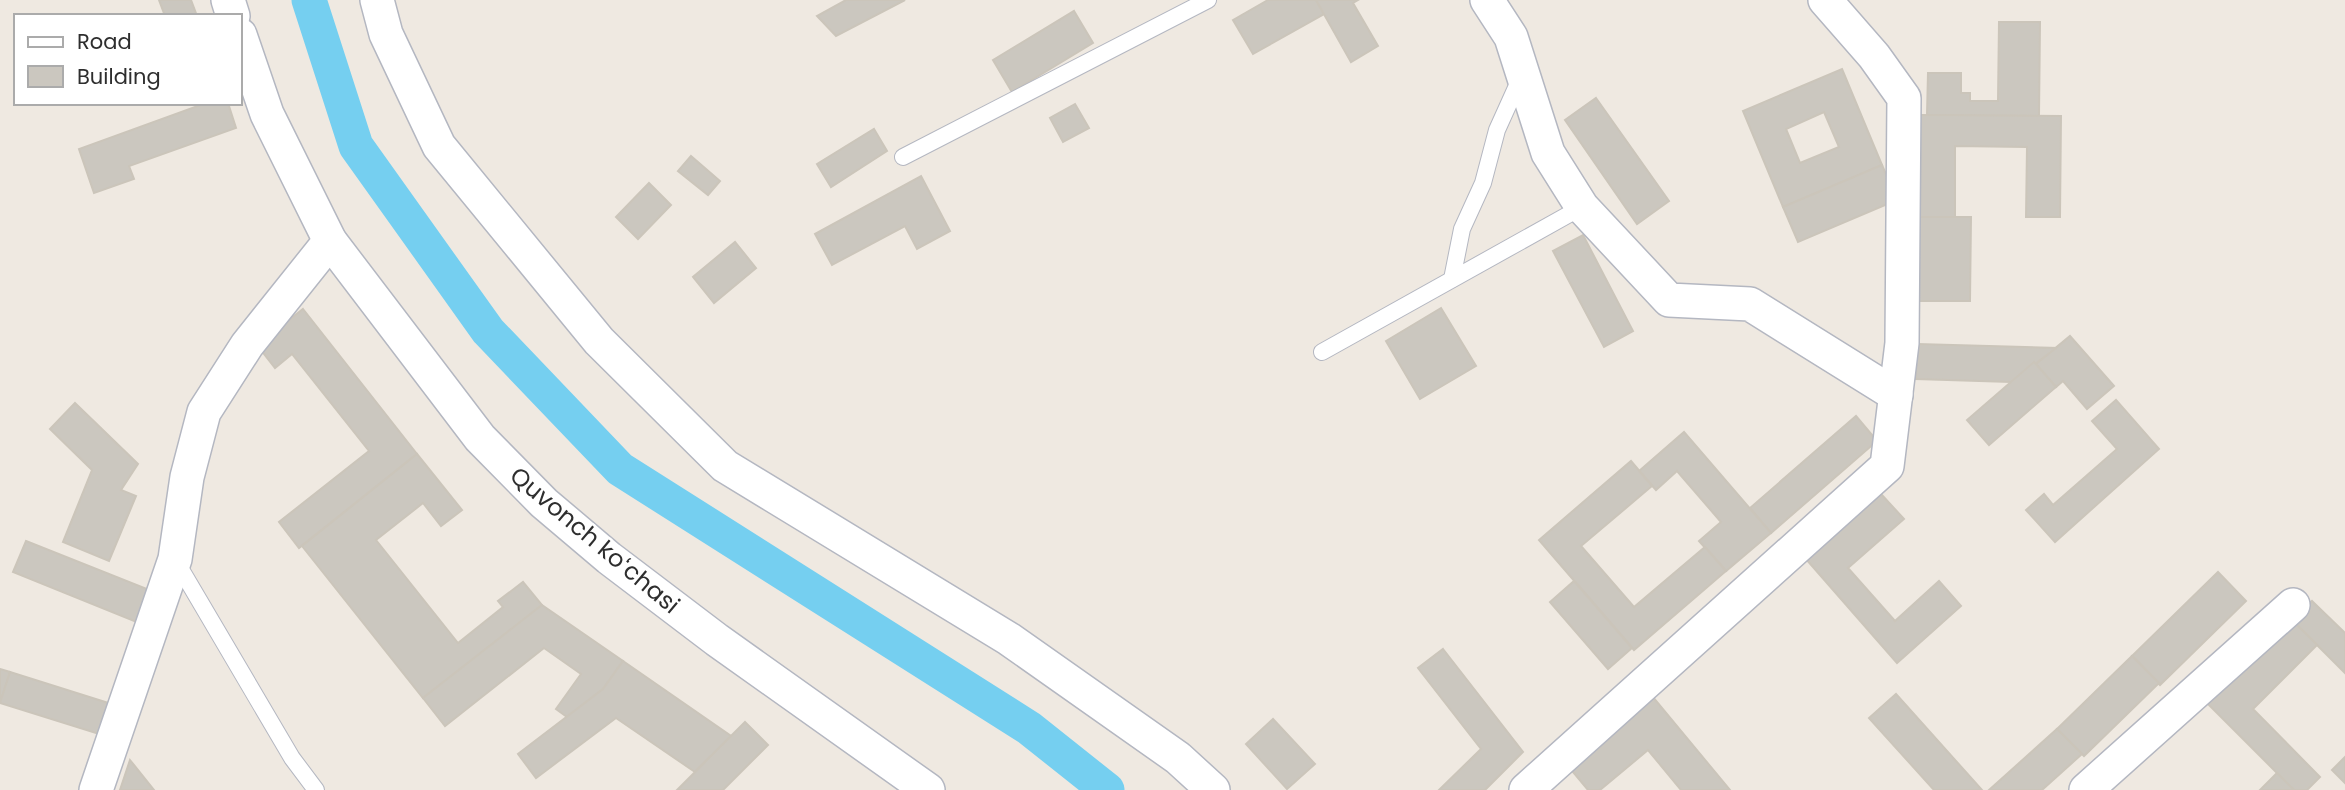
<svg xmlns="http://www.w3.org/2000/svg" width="2345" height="790" font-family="Poppins,sans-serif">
<rect width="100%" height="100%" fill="#efe9e1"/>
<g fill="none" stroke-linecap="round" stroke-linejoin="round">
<polyline stroke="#75cff0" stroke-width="35" points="309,0 356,146 488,331 620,469 1029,728 1107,790"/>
</g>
<g fill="#cbc7bf" stroke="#cbc5ba" stroke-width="2" fill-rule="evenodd">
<polygon points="159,0 191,0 197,16 165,16"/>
<polygon points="846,0 905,0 836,36 817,16"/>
<polygon points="1268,0 1316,0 1324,14 1253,54 1233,20"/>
<polygon points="1316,0 1358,0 1353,3 1378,46 1351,62"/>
<polygon points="1074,11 1093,43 1012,92 993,60"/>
<polygon points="1999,22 2040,22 2039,116 1927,115 1928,73 1961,73 1961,93 1970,93 1970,101 1998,101"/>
<path d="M 1842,69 L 1882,165 L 1783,207 L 1743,111 ZM 1824,112 L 1839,147 L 1800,163 L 1786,129 Z"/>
<polygon points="1596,98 1669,201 1637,224 1565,120"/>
<polygon points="206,103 228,103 236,128 129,166 134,179 94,193 79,149"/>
<polygon points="1075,104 1089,128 1063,142 1050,118"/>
<polygon points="1919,115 2061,116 2060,217 2026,217 2027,147 1955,146 1955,217 1918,217"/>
<polygon points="874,129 887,151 831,187 817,164"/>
<polygon points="691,156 720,181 708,195 678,171"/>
<polygon points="1882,165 1897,200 1798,242 1783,207"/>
<polygon points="921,176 950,231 917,249 905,226 832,265 815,234"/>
<polygon points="649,183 671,205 638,239 616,217"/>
<polygon points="1918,217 1971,217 1970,301 1917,301"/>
<polygon points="1583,235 1633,331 1604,347 1553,251"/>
<polygon points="735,242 756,268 714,303 693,277"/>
<polygon points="1441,308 1476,366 1420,399 1386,341"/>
<polygon points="303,309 417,454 299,548 279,522 369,451 292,354 275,368 257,345"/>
<polygon points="2070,336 2114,386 2087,409 2063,381 2056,387 2036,364"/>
<polygon points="1917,344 2056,348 2011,382 1916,379"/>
<polygon points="2034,362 2056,387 1989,445 1967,420"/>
<polygon points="2116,400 2159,449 2055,542 2026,510 2044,494 2053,505 2117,449 2092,421"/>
<polygon points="75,403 138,464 121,490 136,496 109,561 63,542 92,470 50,429"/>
<polygon points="1856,416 1877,441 1771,533 1750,508"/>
<polygon points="1684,432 1771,533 1726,571 1699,541 1721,522 1677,471 1656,490 1639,471"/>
<polygon points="417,454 462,510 441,526 423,503 376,540 458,643 503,607 498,601 523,582 542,605 423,698 302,546"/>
<polygon points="1631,461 1652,486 1581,546 1634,607 1705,547 1726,571 1634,650 1539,540"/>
<polygon points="1881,494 1904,519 1848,568 1895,621 1939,581 1961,606 1897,663 1806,559"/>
<polygon points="26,541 157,593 144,625 13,572"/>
<polygon points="2218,572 2246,601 2160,685 2132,656"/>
<polygon points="1574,581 1632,648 1608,669 1550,602"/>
<polygon points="2312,601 2345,633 2345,673 2292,620"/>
<polygon points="542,605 623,661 603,689 567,717 556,709 581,674 544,648 445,726 423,698"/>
<polygon points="2290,618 2317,645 2253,709 2320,777 2307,790 2294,790 2206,702"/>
<polygon points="1443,649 1523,752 1485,790 1439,790 1481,749 1418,668"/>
<polygon points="2132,656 2159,683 2084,756 2057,729"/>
<polygon points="623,661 731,736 695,772 616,718 536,778 518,754 603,689"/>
<polygon points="0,669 10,672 0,703"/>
<polygon points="10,672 121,707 112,738 0,703"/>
<polygon points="1896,694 1982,790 1934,790 1869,718"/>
<polygon points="1652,696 1730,790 1681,790 1648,750 1600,790 1588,790 1563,760"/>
<polygon points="1273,719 1315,764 1287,789 1246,744"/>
<polygon points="745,722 768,745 723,790 677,790"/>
<polygon points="2057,729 2082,754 2042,790 1989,790"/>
<polygon points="2345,757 2345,783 2332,770"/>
<polygon points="130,760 154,790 120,790"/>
<polygon points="2277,773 2294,790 2260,790"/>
</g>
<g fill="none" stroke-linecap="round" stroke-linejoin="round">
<g stroke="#b4b7c1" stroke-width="18">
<g id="service">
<polyline points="903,157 1208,0"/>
<polyline points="1452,279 1462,229 1483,183 1497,130 1520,79"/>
<polyline points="1322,352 1582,207"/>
<polyline points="176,561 292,758 316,790"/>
</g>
</g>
<g stroke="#b4b7c1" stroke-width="36">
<g id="minor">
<polyline points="228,0 233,16"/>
<polyline points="377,0 386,34 439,146 599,341 725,466 1009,639 1178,758 1213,790"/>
<polyline points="1487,0 1511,37 1548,153 1582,207 1669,300 1750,304 1896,395"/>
<polyline points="240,35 267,114 330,241 480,438 544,503 609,558 717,640 928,790"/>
<polyline points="96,790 175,559 187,477 204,412 247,345 330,241"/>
<polyline points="1526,790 1887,466 1902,343 1904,98 1874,56 1825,0"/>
<polyline points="2086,790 2293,605"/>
</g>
</g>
<use href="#service" stroke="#fff" stroke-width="16"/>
<use href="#minor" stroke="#fff" stroke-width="33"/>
</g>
<g text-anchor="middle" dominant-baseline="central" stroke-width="5" stroke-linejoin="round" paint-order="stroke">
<g font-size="24" fill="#2e2e2e" stroke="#fff">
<text transform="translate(595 540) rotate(40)">Quvonch koʻchasi</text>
</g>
</g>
<rect x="14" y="14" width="228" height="91" fill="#ffffff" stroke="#ababab" stroke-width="2"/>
<rect x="28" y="37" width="35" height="10" fill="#ffffff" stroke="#ababab" stroke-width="2"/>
<text x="77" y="49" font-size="21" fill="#2e2e2e">Road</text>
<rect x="28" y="66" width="35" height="21" fill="#cbc7bf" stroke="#ababab" stroke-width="2"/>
<text x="77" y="84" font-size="21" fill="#2e2e2e">Building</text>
</svg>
